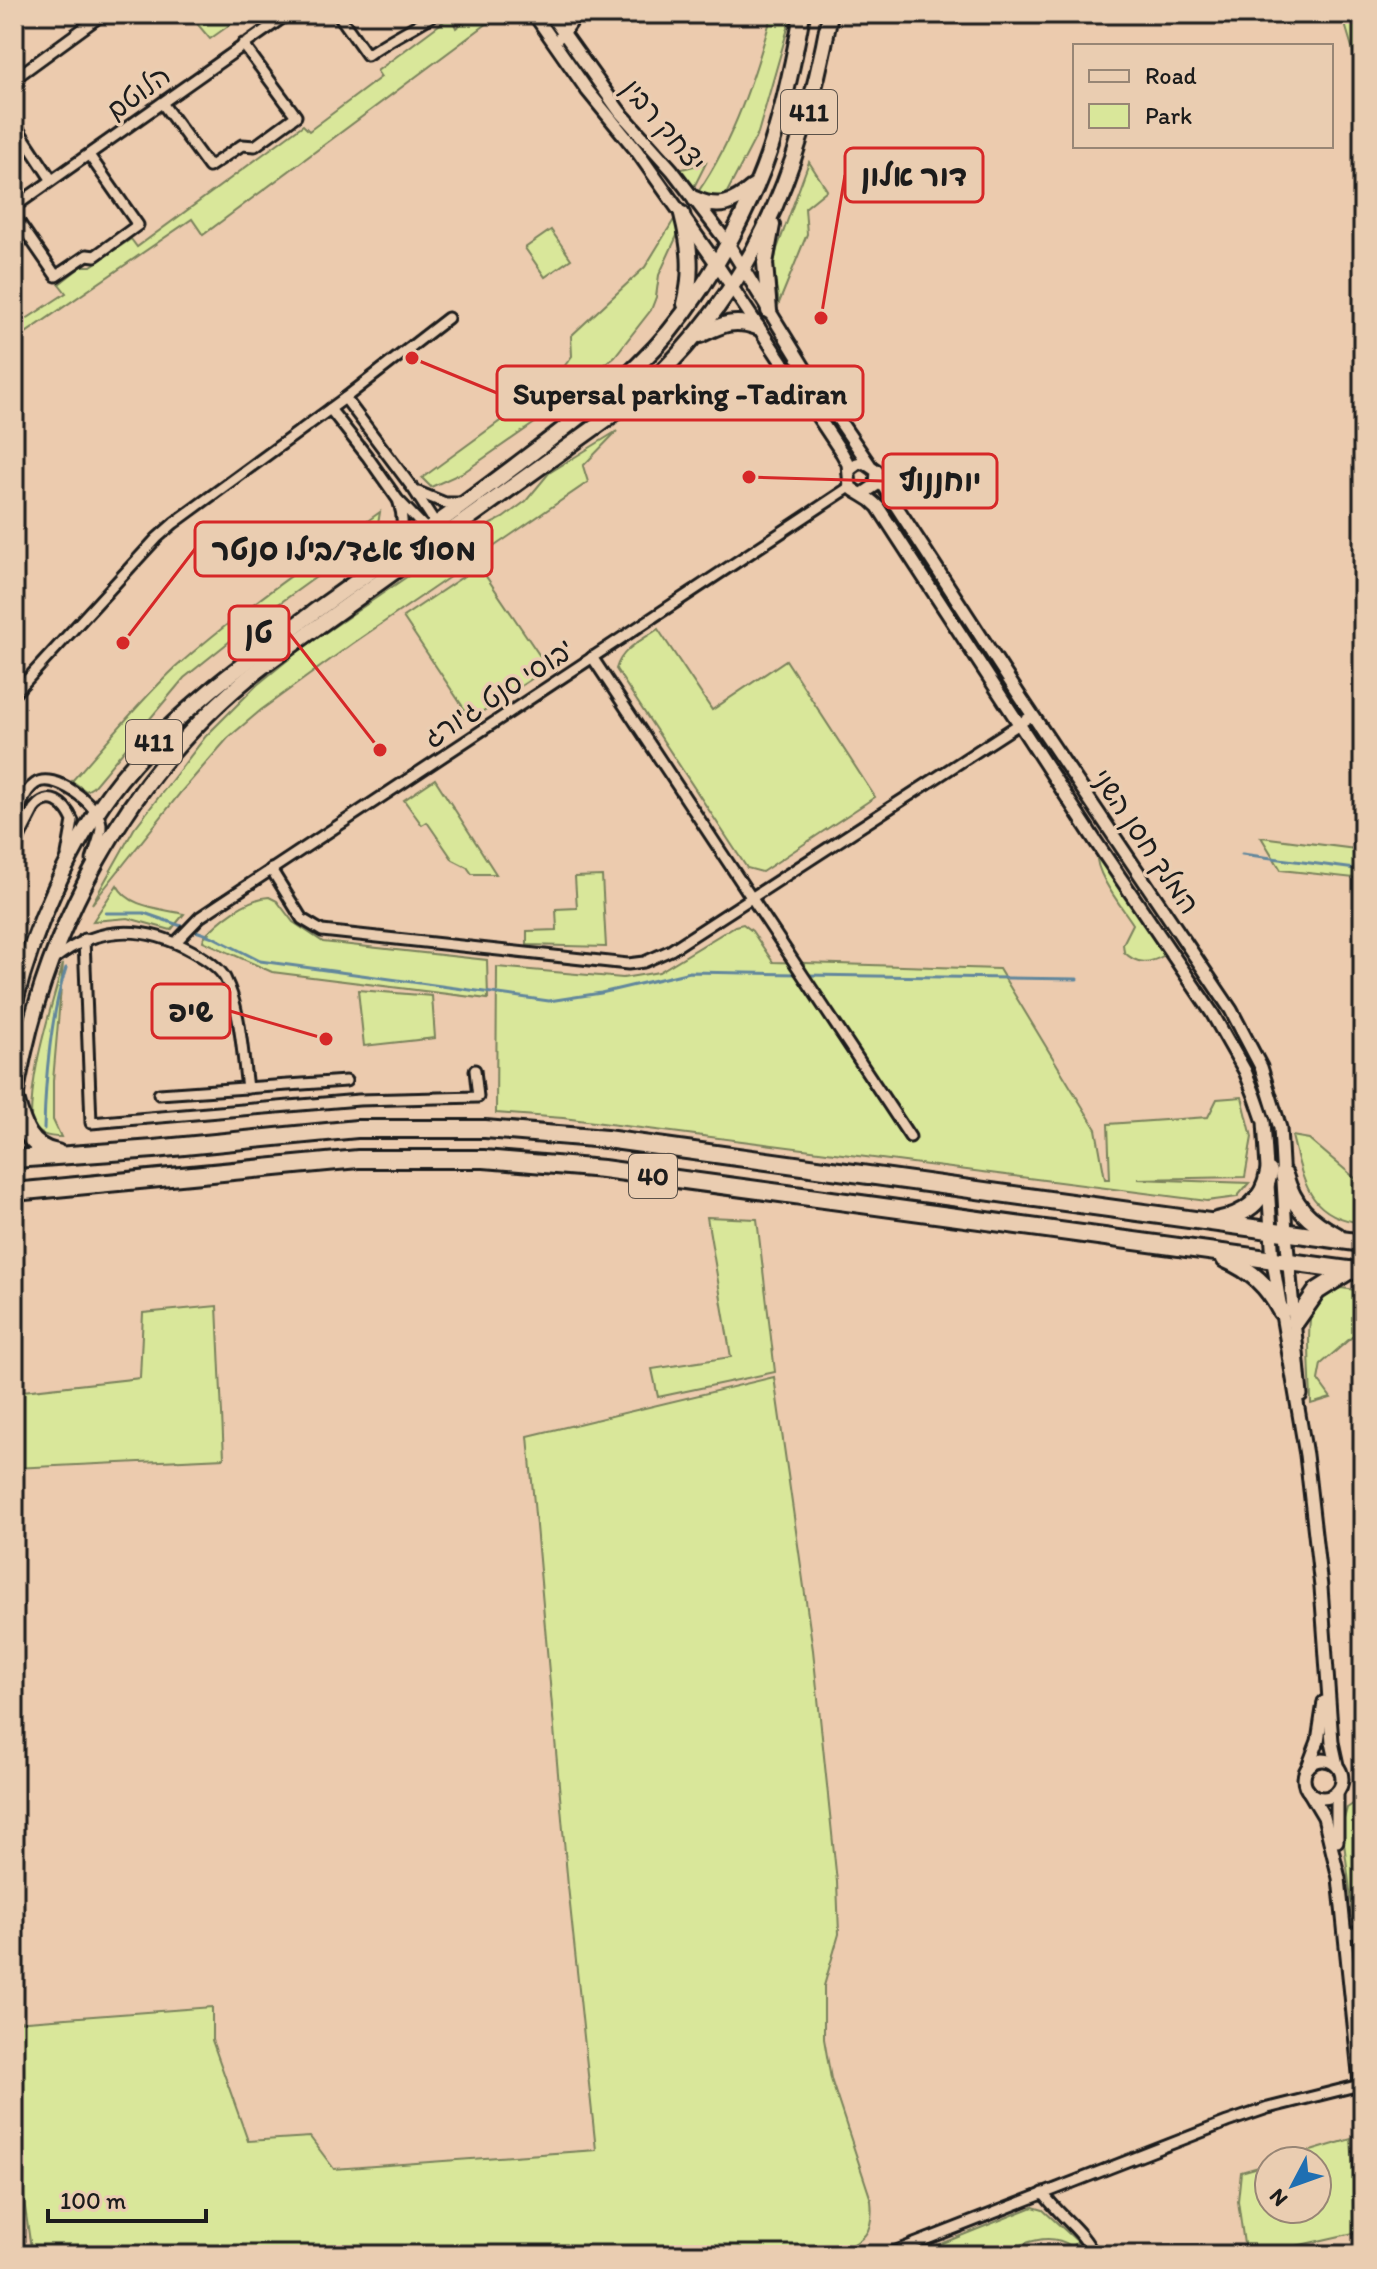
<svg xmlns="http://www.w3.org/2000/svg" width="1377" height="2269" font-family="Itim,'Playpen Sans Hebrew',sans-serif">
<rect width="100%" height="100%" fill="#eccbae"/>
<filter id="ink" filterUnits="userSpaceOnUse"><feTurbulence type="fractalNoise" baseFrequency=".0125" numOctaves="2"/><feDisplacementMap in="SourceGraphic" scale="16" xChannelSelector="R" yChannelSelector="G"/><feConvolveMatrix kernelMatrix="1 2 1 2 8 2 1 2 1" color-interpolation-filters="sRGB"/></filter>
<g filter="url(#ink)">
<g fill="#d9e79a" stroke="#7a825b" stroke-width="2">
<polygon points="189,14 245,14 210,39"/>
<polygon points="474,14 500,14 203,235 192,219 14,341 14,327 66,293 59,284 82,266 91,266 131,239 137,247 303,125 309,131 381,77 377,71 451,16 456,28"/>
<path d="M 772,14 L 792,14 L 758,133 L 723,200 L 710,200 L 698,192 C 734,140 755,75 772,14 Z"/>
<polygon points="1342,14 1363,14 1363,84"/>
<polygon points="809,162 827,190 805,208 807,234 779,303 773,268 777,249"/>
<polygon points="706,163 693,189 678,170"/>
<polygon points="675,218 682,225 659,275 656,297 651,310 615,356 536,422 464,472 431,487 422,478 551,384 572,356 571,336 645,267"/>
<polygon points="551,230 571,259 545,277 525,248"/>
<polygon points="617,431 583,466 588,482 352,644 261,710 228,738 181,792 92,904 134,829 206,736 257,685 300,650 465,537 503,518 526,501 549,473"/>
<path d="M 380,512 L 377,530 L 373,536 L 255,621 L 184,678 L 93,787 L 86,791 L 72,781 C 106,743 138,703 175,668 C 239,611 311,562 380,512 Z"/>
<polygon points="479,566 548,668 471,719 403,617"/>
<path d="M 658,629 L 712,710 L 786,660 L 875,797 L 762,872 L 747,868 L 616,669 C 621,649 642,640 658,629 Z"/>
<polygon points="435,779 496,874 472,874 467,867 453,860 427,822 422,825 404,800"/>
<polygon points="1261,837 1363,850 1363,879 1281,870"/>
<path d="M 1097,853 L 1165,955 C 1149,964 1137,965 1124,952 L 1123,944 L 1133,924 C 1122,907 1094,873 1097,853 Z"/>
<polygon points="602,876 606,947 527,945 527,931 557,930 556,909 577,908 575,877"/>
<path d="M 117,885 C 129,908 160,908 184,914 L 171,930 L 128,918 L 93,921 Z"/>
<path d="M 269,897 L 277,901 L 293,922 L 323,942 L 487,960 L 488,999 L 272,972 L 203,941 L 204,937 C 220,920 245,899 269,897 Z"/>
<polygon points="743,924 752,931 773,962 999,969 1096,1129 1105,1179 1110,1179 1108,1124 1208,1117 1217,1099 1242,1097 1252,1137 1245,1177 1137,1179 1249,1183 1237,1197 1207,1201 563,1118 496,1113 497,967 623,978 659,972 735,926"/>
<path d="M 63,964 L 53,1081 L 53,1120 L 61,1137 C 47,1137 40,1135 31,1124 C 30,1070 49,1016 63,964 Z"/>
<polygon points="358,990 432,996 435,1038 364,1046"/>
<path d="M 1292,1136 L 1309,1139 L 1363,1185 L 1363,1223 C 1308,1217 1304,1183 1292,1136 Z"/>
<polygon points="707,1217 757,1219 775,1372 658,1397 652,1369 731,1357"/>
<path d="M 1341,1288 L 1363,1291 L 1363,1335 L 1352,1337 L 1321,1364 L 1318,1380 L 1331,1398 L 1311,1404 C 1311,1384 1305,1318 1314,1304 C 1319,1295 1331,1291 1341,1288 Z"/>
<polygon points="217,1306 224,1458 14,1468 14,1392 140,1378 143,1313"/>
<path d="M 774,1377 L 813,1650 L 837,1882 L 839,1934 L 824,1986 L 824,2039 L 831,2079 L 871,2200 C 875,2238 861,2241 831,2255 L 32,2255 L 23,2194 L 14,2109 L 14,2022 L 212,2007 L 212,2040 L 248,2141 L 310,2137 L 334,2169 L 596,2150 L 568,1886 L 528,1436 Z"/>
<polygon points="1359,1800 1363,1800 1363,1922 1354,1922 1342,1827 1347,1808"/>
<polygon points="1351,2139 1358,2232 1256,2255 1242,2255 1244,2244 1238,2201 1241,2172 1269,2164 1269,2209 1317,2209 1317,2161 1277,2161"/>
<path d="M 1033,2207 L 1043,2210 L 1078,2242 L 1071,2246 C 1044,2228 1016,2250 988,2255 C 964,2259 937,2255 913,2255 Z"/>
</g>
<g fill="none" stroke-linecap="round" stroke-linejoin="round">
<g stroke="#62879c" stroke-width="3">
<polyline points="1242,854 1363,870"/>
<polyline points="106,913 144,913 213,937 260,961 549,1001 601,993 690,972 798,974"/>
<polyline points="806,975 1077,979"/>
<path d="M 44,1129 C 45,1081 51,1013 66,968"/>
</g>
<g stroke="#1c1c1c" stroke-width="15">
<g id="minor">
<path d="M 338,14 L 367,55 C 390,39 412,29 435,14"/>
<polyline points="553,42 564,34 578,14"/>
<polyline points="14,79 103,14"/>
<polyline points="162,103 209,167 242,145 255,146 296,116 243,44"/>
<polyline points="14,123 51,179"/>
<polyline points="14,207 288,14"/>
<polyline points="14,215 56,276 87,255 95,256 138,225 89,155"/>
<polyline points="345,398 414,490 438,527"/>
<polyline points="330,409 367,456 398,500 430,533"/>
<polyline points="418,492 445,503 461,503"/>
<path d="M 393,553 C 402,538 405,520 399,503"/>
<polyline points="592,657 910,1137"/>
<polyline points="14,694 157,538 174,523 345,398 448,318"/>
<path d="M 14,835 C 18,819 20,794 35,784 C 53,770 99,805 101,824 C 102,835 95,849 92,860"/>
<path d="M 14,848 L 34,809 C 49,790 65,803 73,821 L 67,855"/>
<polyline points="271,869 302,919 322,931 628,964 644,962 671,950 1033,715"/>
<polyline points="84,939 91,1123 359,1100 478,1097 475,1070"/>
<polyline points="176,942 200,917 221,903 850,487"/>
<path d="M 53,960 C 97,925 143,924 192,951 C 203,957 218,966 225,978 C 241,1010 242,1052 247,1088"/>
<polyline points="159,1094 346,1081"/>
<polyline points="1346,1934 1363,1932"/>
<path d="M 1043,2193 C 1059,2216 1082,2229 1094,2255"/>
<polyline points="886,2255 1227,2122 1268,2108 1360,2085"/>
</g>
</g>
<g stroke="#1c1c1c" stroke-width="17">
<g id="tertiary">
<path d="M 534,14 L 587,90 L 636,150 L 716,263 L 842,453 L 848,464 L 850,487 C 860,496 866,494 878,507 L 1096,842 L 1212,1013 L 1245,1071 L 1255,1096 L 1264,1122 L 1273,1262 L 1306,1455 L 1321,1587 L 1332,1742 L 1337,1765"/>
<polyline points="550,14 620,112 672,170 727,242 813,382 869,464"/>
<polyline points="849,470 857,464 864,462 877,471 876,485 864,493"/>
<polyline points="878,478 1019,695 1231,1010 1261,1067 1280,1128 1286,1233 1301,1395"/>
<circle cx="1323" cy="1779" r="19"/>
<polyline points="1308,1767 1318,1741 1324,1702"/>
<polyline points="1308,1790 1324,1817 1339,1878 1363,2112"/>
<polyline points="1337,1841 1337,1792"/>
</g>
</g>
<g stroke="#1c1c1c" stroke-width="20">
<g id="primary">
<path d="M 695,199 C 719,210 733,204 752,188"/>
<path d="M 682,214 C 690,246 693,271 685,304"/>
<polyline points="769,311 765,263 772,225"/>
<path d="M 700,335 C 721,325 734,318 757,327"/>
<path d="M 14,1005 C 33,930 71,841 120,780 C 176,711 247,661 318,609 C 384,562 450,515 515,466 C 569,425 625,384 669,332 C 714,277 757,198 776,130 C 787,92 795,53 802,14"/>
<path d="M 14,1105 C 40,934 126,772 263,666 L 626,405 C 752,298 801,173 830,14"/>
</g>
</g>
<g stroke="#1c1c1c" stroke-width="22">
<g id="trunk">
<path d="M 15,1099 C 22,1124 28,1148 57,1153"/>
<polyline points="14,1159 154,1149 357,1129 485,1129 606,1139 1363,1243"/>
<path d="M 1284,1175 C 1293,1206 1308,1221 1337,1236"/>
<polyline points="14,1192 358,1159 484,1159 603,1169 1363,1272"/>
<path d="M 1216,1221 C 1245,1215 1264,1202 1269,1172"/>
<path d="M 1225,1259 C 1251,1270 1268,1286 1281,1311"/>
<polyline points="1296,1321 1317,1291 1350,1270"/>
</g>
</g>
<use href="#minor" stroke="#eacdb1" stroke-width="9"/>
<use href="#tertiary" stroke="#eacdb1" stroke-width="11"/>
<use href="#primary" stroke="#eacdb1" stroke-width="14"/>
<use href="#trunk" stroke="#eacdb1" stroke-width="16"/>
</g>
</g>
<g text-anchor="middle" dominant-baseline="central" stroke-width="7" stroke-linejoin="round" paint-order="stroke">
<g fill="#eacdb1" stroke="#5a5149" stroke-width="2">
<rect x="781" y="90" width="56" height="44" rx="6"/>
<rect x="126" y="720" width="56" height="44" rx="6"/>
<rect x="629" y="1154" width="48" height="44" rx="6"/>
</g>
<g font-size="26" font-weight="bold" fill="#1c1c1c">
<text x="809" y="112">411</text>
<text x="154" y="742">411</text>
<text x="653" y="1176">40</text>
</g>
<g font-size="28" fill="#1c1c1c" stroke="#eacdb1">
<text transform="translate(138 92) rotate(-36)">הלוטם</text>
<text transform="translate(664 125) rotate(50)">יצחק רבין</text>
<text transform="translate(498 693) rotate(-33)">בוסי סנט ג'ורג'</text>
<text transform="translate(1146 841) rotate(56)">המלך חסן השני</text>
</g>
</g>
<path fill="none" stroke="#d62828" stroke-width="3" d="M821 318L845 175M412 358L497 393M749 477L883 481M123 643L195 549M380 750L289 633M326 1039L230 1011"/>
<g fill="#d62828" stroke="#eacdb1" stroke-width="3">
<circle cx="821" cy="318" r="8"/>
<circle cx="412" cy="358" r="8"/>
<circle cx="749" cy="477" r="8"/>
<circle cx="123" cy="643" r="8"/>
<circle cx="380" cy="750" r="8"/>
<circle cx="326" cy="1039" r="8"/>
</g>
<g fill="#eacdb1" stroke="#d62828" stroke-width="3">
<rect x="845" y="148" width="138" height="54" rx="8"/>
<rect x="497" y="366" width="366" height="54" rx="8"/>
<rect x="883" y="454" width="114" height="54" rx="8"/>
<rect x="195" y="522" width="297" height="54" rx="8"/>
<rect x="229" y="606" width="60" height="54" rx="8"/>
<rect x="152" y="984" width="78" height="54" rx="8"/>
</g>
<g font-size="30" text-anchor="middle" font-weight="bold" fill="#1c1c1c">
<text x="914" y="186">דור אלון</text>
<text x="680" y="404">Supersal parking -Tadiran</text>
<text x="940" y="491">יוחננוף</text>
<text x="344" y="560">מסוף אגד/בילו סנטר</text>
<text x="259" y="643">טן</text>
<text x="191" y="1022">שיפ</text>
</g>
<rect width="1377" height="2269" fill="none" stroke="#eacdb1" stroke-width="48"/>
<rect x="24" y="24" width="1329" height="2221" fill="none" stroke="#1c1c1c" stroke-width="3" filter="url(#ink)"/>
<rect x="1073" y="44" width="260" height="104" fill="#eacdb1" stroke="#988675" stroke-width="2"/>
<rect x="1089" y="70" width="40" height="12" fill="#eacdb1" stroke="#988675" stroke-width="2"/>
<text x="1145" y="84" font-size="24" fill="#1c1c1c">Road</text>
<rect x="1089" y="104" width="40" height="24" fill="#d9e79a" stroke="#988675" stroke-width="2"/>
<text x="1145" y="124" font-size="24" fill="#1c1c1c">Park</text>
<g transform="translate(1293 2185) rotate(229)"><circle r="38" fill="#eacdb1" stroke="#988675" stroke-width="2"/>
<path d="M0-6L14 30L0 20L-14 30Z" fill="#1f6fb2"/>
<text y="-12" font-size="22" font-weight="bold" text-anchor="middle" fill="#1c1c1c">N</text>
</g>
<path d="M48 2209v12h158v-12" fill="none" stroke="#1c1c1c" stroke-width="4"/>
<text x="60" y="2209" font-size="24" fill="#1c1c1c" stroke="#eacdb1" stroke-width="6" paint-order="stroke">100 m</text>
</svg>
